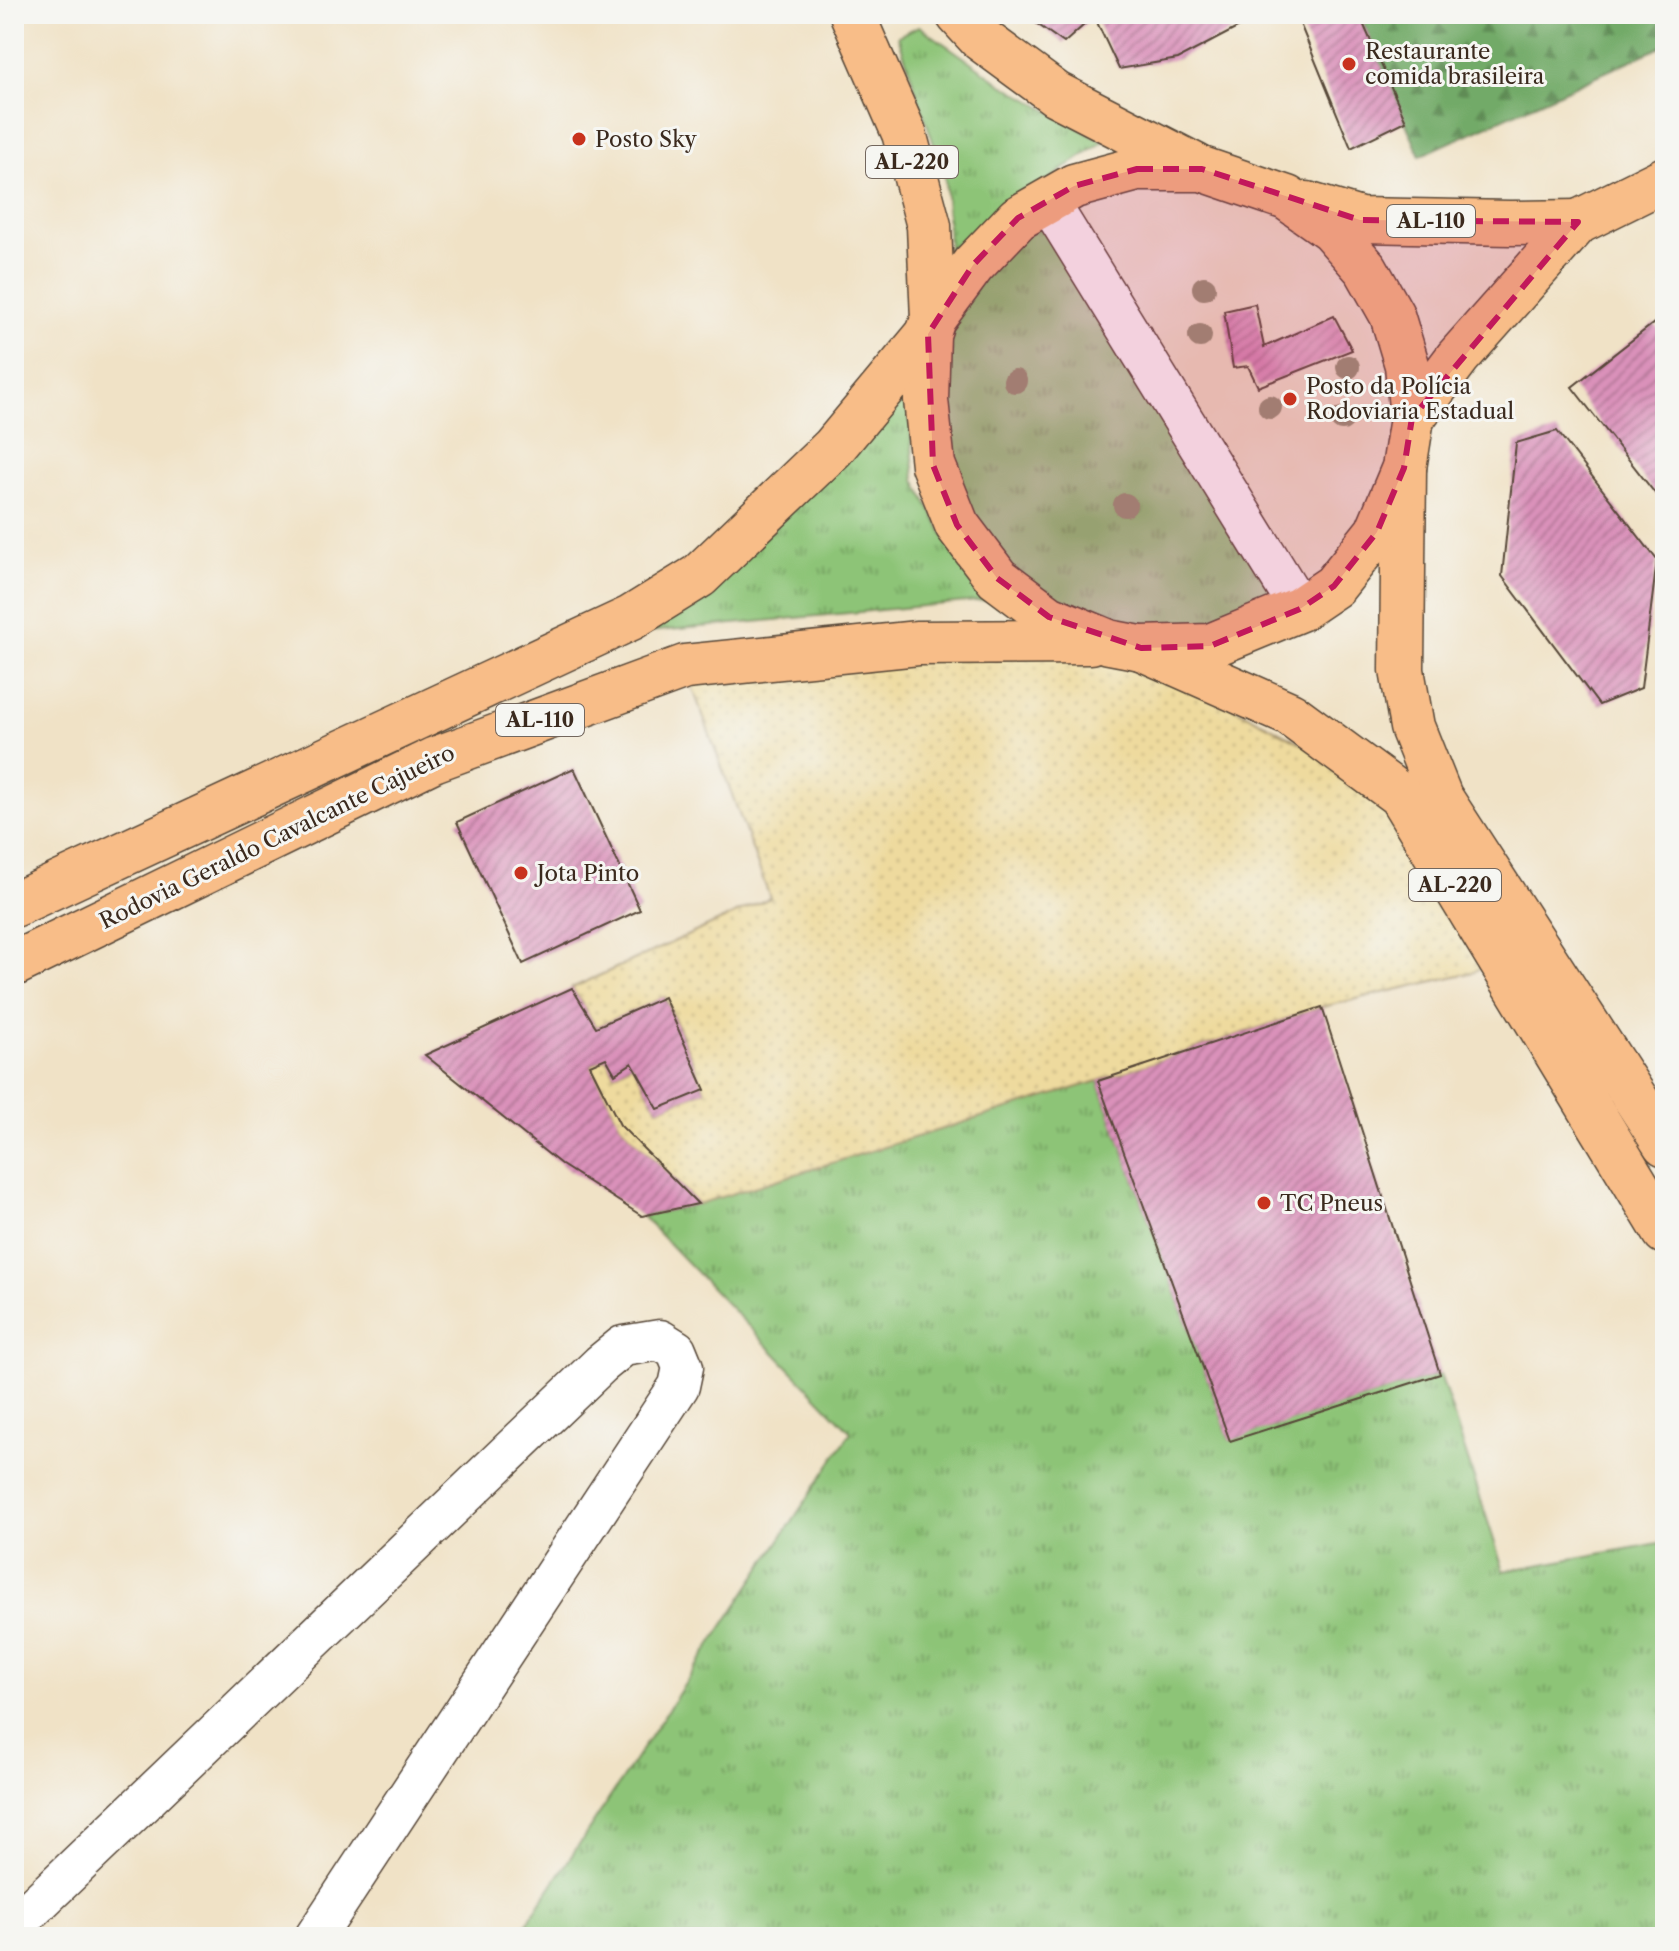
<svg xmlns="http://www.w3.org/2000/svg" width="1679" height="1951" font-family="'Libre Caslon Text',serif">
<defs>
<pattern id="grass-tufts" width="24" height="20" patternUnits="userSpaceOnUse" patternTransform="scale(2)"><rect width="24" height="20" fill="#8dc477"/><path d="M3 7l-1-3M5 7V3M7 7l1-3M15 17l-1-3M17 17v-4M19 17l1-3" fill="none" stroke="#749f61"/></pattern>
<pattern id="forest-firs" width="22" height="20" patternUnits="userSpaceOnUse" patternTransform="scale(2)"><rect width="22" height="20" fill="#72aa68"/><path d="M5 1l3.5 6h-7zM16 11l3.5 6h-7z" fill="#5f8b55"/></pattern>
<pattern id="sand-dots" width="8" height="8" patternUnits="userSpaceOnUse" patternTransform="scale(2)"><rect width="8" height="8" fill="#eeda9e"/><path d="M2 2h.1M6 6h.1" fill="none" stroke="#cdbb88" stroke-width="1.8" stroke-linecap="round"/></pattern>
<pattern id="building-hatch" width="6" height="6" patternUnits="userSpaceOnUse" patternTransform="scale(2)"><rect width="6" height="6" fill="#da91ba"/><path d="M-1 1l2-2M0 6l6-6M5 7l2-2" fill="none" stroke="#b27797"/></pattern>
</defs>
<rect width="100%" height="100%" fill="#f6f6f2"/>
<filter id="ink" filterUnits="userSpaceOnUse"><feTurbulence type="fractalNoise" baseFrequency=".0125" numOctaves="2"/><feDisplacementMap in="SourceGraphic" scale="16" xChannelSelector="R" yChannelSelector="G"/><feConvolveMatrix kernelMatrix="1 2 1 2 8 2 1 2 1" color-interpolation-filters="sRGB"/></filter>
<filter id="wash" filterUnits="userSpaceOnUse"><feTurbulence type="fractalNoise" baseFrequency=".006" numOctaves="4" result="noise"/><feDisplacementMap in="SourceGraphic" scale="32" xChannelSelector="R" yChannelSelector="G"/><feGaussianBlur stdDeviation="1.8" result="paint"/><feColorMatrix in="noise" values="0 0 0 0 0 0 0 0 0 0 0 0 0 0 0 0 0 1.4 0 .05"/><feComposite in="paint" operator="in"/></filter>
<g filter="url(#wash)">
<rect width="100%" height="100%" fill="#f0e2c6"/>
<g fill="url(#grass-tufts)" stroke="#64774a" stroke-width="2">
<polygon points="919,26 1002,84 1103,142 949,248 945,178 898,36"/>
<polygon points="1048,201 1300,609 1141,648 997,578 926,400 973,265"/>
<polygon points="907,393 915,480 948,543 988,600 637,633"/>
<polygon points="1098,1081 1230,1440 1440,1374 1504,1571 1665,1542 1665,1937 518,1937 851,1432 642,1216 698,1204"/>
</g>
<polygon fill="url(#forest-firs)" stroke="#566a43" stroke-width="2" points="1359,14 1665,14 1665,45 1420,156"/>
<polygon fill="url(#sand-dots)" stroke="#94825e" stroke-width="2" points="1109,642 1400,795 1498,957 1473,972 1322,1007 1098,1081 698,1204 620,1125 590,1065 606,1058 615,1074 632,1063 658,1109 705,1090 665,997 596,1027 572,988 770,898 685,667"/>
<g id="blocks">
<g fill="url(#building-hatch)">
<polygon points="1023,14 1264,14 1178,59 1119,69 1094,16 1064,43"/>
<polygon points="1296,14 1359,14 1406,121 1351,148"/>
<polygon points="1255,304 1264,347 1334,316 1352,350 1258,387 1248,366 1233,368 1224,311"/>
<polygon points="1654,323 1665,337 1665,506 1572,387"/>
<polygon points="1557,431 1657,560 1641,688 1599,705 1502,576 1516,443"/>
<polygon points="574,768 640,910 523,964 457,822"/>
<polygon points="572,988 596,1027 664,997 705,1090 658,1109 632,1063 615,1074 606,1058 590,1065 620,1125 698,1204 642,1216 562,1165 425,1055"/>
<polygon points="1322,1007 1440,1374 1230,1441 1098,1081"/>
</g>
</g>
</g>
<g filter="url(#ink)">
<use href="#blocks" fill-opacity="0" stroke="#564637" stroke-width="2"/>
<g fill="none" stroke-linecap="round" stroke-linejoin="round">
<g stroke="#564637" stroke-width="43">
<g id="minor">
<polyline points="1048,201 1300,609"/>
<polyline points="14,1926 601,1364 623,1346 660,1340 676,1350 683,1367 679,1386 315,1937"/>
</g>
</g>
<g stroke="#564637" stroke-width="47">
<g id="major">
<polyline points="1404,468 1402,670 1412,727 1440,797 1665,1144"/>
<polyline points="1141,648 1290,714 1400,795 1665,1232"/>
</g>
</g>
<g stroke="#564637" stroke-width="47">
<g id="highway">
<polyline points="852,14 904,133 929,226 933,319"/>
<polyline points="958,14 981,39 1056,94 1196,166"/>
<polygon points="1137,169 1202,169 1287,198 1331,229 1366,269 1392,315 1407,365 1412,418 1404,468 1377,532 1334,586 1300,609 1210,646 1141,648 1109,642 1049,617 997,578 957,525 933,465 926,400 928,334 933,319 973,265 1018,218 1074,186"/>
<polyline points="1307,204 1360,220 1510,223 1578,222"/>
<polyline points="1412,418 1458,357 1578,222 1665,179"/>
<polyline points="14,905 631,618 699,576 833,448 928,334"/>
<polyline points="14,964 433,760 685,667 918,643 1091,642"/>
</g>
</g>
<use href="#minor" stroke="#fff" stroke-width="40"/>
<use href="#major" stroke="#f8bd88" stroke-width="44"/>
<use href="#highway" stroke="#f8bd88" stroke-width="44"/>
</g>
<g fill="#9a9678">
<circle cx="1204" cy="288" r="12"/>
<circle cx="1200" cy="336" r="12"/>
<circle cx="1348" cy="367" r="12"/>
<circle cx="1015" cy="381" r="12"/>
<circle cx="1270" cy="407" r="12"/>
<circle cx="1342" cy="419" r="12"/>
<circle cx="1125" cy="505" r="12"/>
</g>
</g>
<path fill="#c2185b" fill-opacity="0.2" stroke="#c2185b" stroke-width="6" stroke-dasharray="16 10" stroke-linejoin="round" d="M 1137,169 L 1202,169 L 1360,220 L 1578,222 L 1412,418 L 1404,468 L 1377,532 L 1334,586 L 1300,609 L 1210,646 L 1141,648 L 1049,617 L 997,578 L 957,525 L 933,465 L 928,334 L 973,265 L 1018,218 L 1074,186 Z"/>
<g fill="#c8321e" stroke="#f6f6f2" stroke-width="3">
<circle cx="1349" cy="64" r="8"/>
<circle cx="579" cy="139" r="8"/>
<circle cx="1290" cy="399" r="8"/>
<circle cx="521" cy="873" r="8"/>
<circle cx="1264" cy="1203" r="8"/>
</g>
<g text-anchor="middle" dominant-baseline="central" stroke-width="6" stroke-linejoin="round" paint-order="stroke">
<g fill="#f6f6f2" stroke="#73675e" stroke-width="2">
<rect x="866" y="146" width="92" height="32" rx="6"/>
<rect x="1387" y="205" width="88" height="32" rx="6"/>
<rect x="496" y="704" width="88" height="32" rx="6"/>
<rect x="1409" y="869" width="92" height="32" rx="6"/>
</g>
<g font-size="20" font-weight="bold" fill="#3b2a1e">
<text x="912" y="162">AL-220</text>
<text x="1431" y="221">AL-110</text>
<text x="540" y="720">AL-110</text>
<text x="1455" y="885">AL-220</text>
</g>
<g font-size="22" fill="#3b2a1e" stroke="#f6f6f2" text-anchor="start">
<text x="1365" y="51">Restaurante<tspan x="1365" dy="25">comida brasileira</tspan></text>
<text x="595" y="139">Posto Sky</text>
<text x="1306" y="386">Posto da Polícia<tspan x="1306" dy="25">Rodoviaria Estadual</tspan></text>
<text x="537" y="873">Jota Pinto</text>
<text x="1280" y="1203">TC Pneus</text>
</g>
<g font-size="22" fill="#3b2a1e" stroke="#f6f6f2">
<text transform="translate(277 837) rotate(-26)">Rodovia Geraldo Cavalcante Cajueiro</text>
</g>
</g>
<rect width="1679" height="1951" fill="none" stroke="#f6f6f2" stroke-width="48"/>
</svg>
